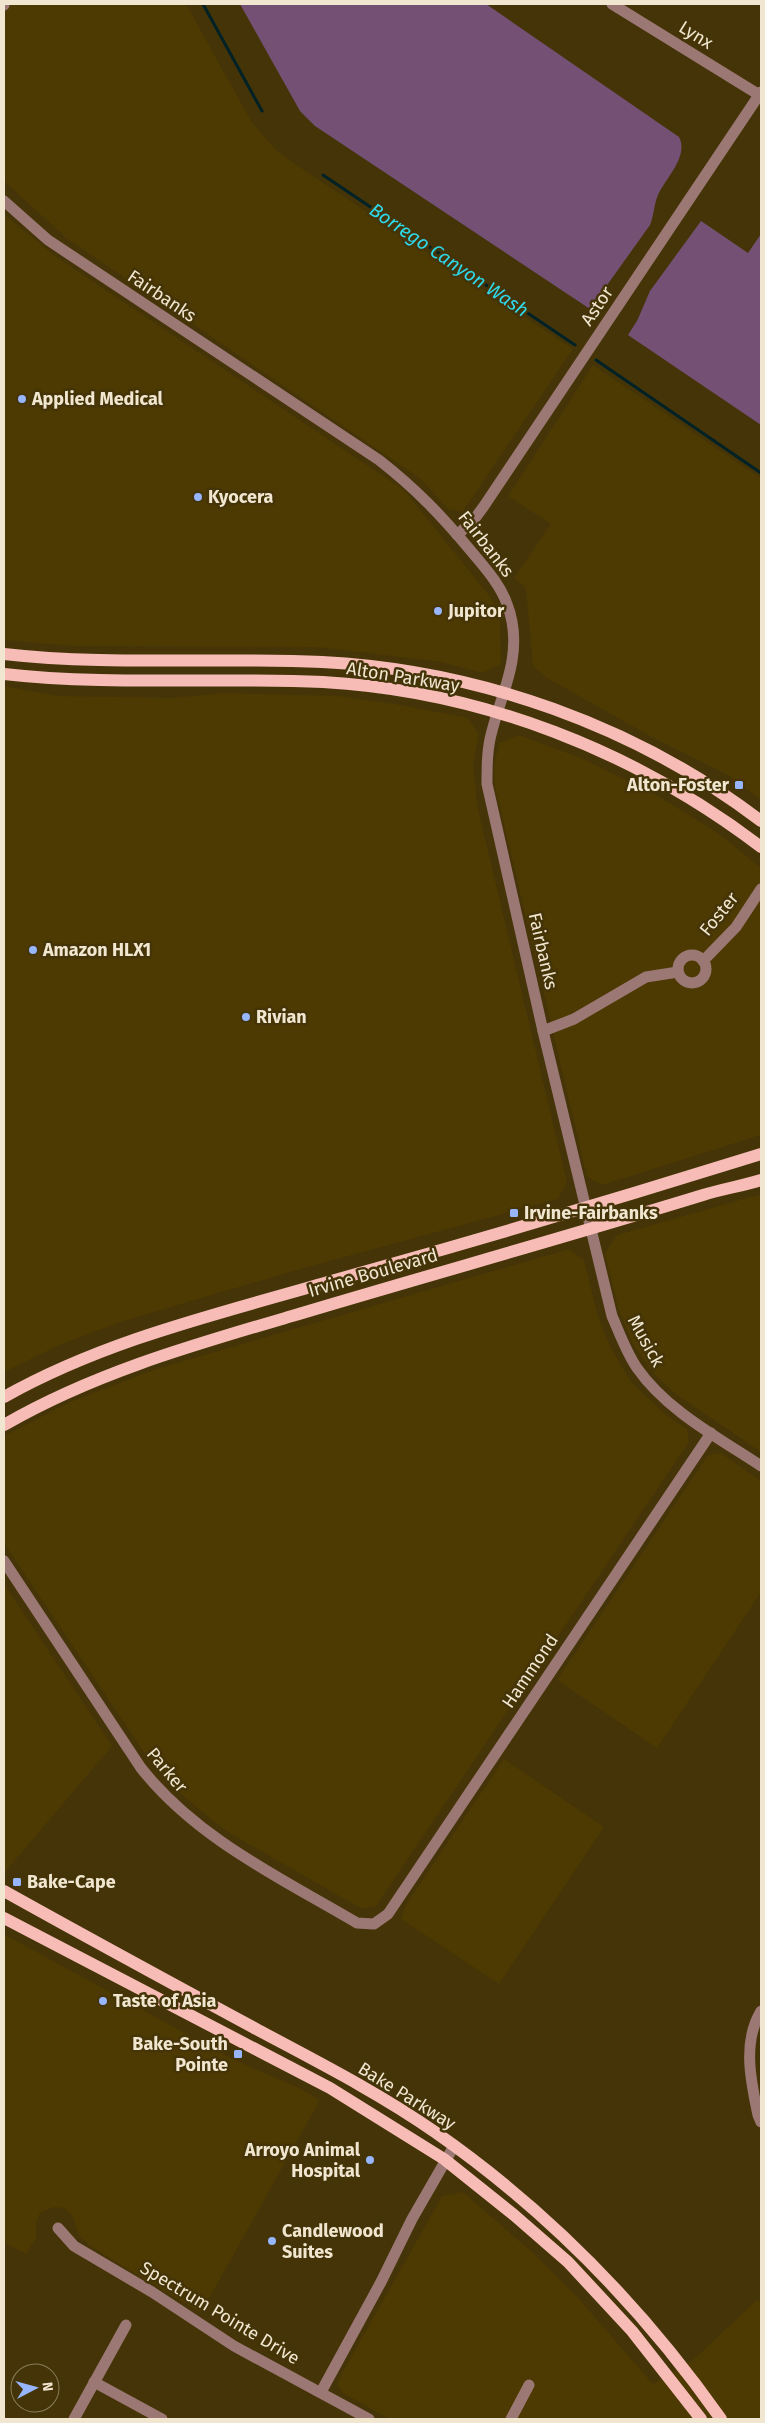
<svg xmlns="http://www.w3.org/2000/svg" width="765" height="2423" font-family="'Fira Sans',sans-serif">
<rect width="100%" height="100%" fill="#443408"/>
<g fill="#4d3902">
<polygon points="4,4 186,4 251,121 276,150 289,160 573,349 463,511 449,510 421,479 66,238 4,181"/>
<polygon points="4,214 55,256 404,490 492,599 500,617 501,664 482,673 441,662 318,647 72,646 4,640"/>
<polygon points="593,365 761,478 761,800 728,775 650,736 547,678 533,666 526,588 514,578 551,524 508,496"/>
<polygon points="4,686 58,696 173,698 222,693 338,696 395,704 468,718 479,735 473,766 478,809 567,1182 558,1199 304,1268 120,1322 62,1344 4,1372"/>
<polygon points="519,735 581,758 658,796 718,833 761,868 761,1135 602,1185 587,1177 495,786 494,765 499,743"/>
<polygon points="761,1194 761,1452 677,1395 655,1375 633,1344 619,1311 605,1253 617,1235"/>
<polygon points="569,1249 584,1260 597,1313 609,1344 631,1382 666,1415 687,1429 689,1442 376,1906 362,1909 226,1831 177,1791 143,1751 4,1543 4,1436 70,1402 153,1370"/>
<polygon points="721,1453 761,1481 761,1592 657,1748 557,1680 708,1455"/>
<polygon points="4,1584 112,1746 5,1872 4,1871"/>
<polygon points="504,1759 604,1827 499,1984 401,1919 407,1903"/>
<polygon points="4,1934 232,2059 297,2087 320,2100 201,2313 90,2246 79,2235 72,2215 64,2208 54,2207 40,2213 36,2222 36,2238 26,2254 4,2242"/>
<polygon points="463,2192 532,2252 579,2299 653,2384 693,2360 757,2300 761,2302 761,2419 389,2419 343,2393 337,2385 341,2375 442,2196"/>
</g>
<g fill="#745174">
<path d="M 240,4 L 486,4 L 679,137 C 689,156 666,178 658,195 C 654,204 654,215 650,225 L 590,309 L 315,126 L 300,111 Z"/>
<polygon points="701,221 748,253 761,234 761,425 628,335 637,321 650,291"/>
</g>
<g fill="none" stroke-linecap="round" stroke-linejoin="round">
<g stroke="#002226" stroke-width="3">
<polyline points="203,4 262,111"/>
<polyline points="323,175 575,345"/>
<polyline points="596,360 761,473"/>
</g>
<g stroke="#9b7874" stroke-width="11">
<polyline points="612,4 761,96"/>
<polyline points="4,5 4,4"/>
<path d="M 4,201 L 48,240 L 379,460 C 416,489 441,515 471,551 C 485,568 500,584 507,604 C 514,622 515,643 512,661 C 508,685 498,707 492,731 C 487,748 487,766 487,784 L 543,1031 L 612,1316 C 620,1334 626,1352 637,1368 C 667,1411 719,1438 761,1466"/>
<polyline points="457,535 473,521 484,506 761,92"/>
<circle cx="692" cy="969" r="14"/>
<polyline points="703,961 736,927 761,889"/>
<polyline points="543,1031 574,1019 646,977 678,972"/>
<path d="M 4,1561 L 141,1768 C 197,1839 281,1878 357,1923 L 374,1924 L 388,1914 L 711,1433"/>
<path d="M 761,2011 C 742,2042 751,2082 758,2115 L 761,2122"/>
<polyline points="58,2228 74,2246 152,2292 234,2346 369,2419"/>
<polyline points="94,2382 162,2419"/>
<polyline points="321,2392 381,2282 412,2219 454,2146"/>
<polyline points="74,2419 126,2325"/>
<polyline points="511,2419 529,2385"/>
</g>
<g stroke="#f7bcb6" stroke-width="12">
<path d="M 4,654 C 109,666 216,657 322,662 C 479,670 636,726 761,821"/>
<path d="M 4,674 C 110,686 217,677 323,682 C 482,691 635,751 761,847"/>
<path d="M 4,1397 C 107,1339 222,1313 335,1280 C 478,1240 620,1198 761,1154"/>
<path d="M 4,1425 C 94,1373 193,1345 292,1316 C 429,1275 566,1237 703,1195 C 722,1189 742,1186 761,1180"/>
<path d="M 4,1891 C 88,1938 173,1984 258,2030 C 318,2062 379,2093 435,2132 C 547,2210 642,2307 721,2419"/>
<polyline points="4,1918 330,2088 444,2159 514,2215 568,2262 632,2331 701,2419"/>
</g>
</g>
<g fill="#97b6fd" stroke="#443408" stroke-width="2">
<circle cx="22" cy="399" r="5"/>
<circle cx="198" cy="497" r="5"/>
<circle cx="438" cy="611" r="5"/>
<rect x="734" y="780" width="10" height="10" rx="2.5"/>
<circle cx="33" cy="950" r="5"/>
<circle cx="246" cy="1017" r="5"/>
<rect x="509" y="1208" width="10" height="10" rx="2.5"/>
<rect x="12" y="1877" width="10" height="10" rx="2.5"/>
<circle cx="103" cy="2001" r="5"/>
<rect x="233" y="2049" width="10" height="10" rx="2.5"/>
<circle cx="370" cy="2160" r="5"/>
<circle cx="272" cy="2241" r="5"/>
</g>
<g text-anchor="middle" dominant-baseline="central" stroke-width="5" stroke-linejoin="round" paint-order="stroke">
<g font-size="18" fill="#f1e7d1" stroke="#443408">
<text transform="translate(696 35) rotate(32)">Lynx</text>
<text transform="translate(162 296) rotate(34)">Fairbanks</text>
<text transform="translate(597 306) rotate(-56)">Astor</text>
<text transform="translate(486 544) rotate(52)">Fairbanks</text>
<text transform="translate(403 677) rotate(9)">Alton Parkway</text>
<text transform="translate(719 914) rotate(-51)">Foster</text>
<text transform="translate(543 951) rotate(77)">Fairbanks</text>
<text transform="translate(373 1273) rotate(-16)">Irvine Boulevard</text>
<text transform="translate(646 1341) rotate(61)">Musick</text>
<text transform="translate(530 1671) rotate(-56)">Hammond</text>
<text transform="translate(167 1770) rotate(50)">Parker</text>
<text transform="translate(407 2096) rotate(32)">Bake Parkway</text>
<text transform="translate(220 2313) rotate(31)">Spectrum Pointe Drive</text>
</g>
<g font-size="18" font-weight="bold" fill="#f1e7d1" stroke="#443408" text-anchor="start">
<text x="32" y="399">Applied Medical</text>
<text x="208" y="497">Kyocera</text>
<text x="448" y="611">Jupitor</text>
<text x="729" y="785" text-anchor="end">Alton-Foster</text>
<text x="43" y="950">Amazon HLX1</text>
<text x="256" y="1017">Rivian</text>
<text x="524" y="1213">Irvine-Fairbanks</text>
<text x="27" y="1882">Bake-Cape</text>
<text x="113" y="2001">Taste of Asia</text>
<text x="228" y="2044" text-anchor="end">Bake-South<tspan x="228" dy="21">Pointe</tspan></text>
<text x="360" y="2150" text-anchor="end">Arroyo Animal<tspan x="360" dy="21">Hospital</tspan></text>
<text x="282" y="2231">Candlewood<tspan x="282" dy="21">Suites</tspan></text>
</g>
<g font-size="19" font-style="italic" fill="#2fd8ea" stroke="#443408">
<text transform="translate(449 260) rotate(34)">Borrego Canyon Wash</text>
</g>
</g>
<rect width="765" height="2423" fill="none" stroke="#f1e7d1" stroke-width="10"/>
<g transform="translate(35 2388) rotate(84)"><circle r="24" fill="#443408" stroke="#897c58"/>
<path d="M0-4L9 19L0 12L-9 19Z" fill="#97b6fd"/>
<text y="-8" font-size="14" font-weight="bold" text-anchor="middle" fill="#f1e7d1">N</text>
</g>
</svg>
